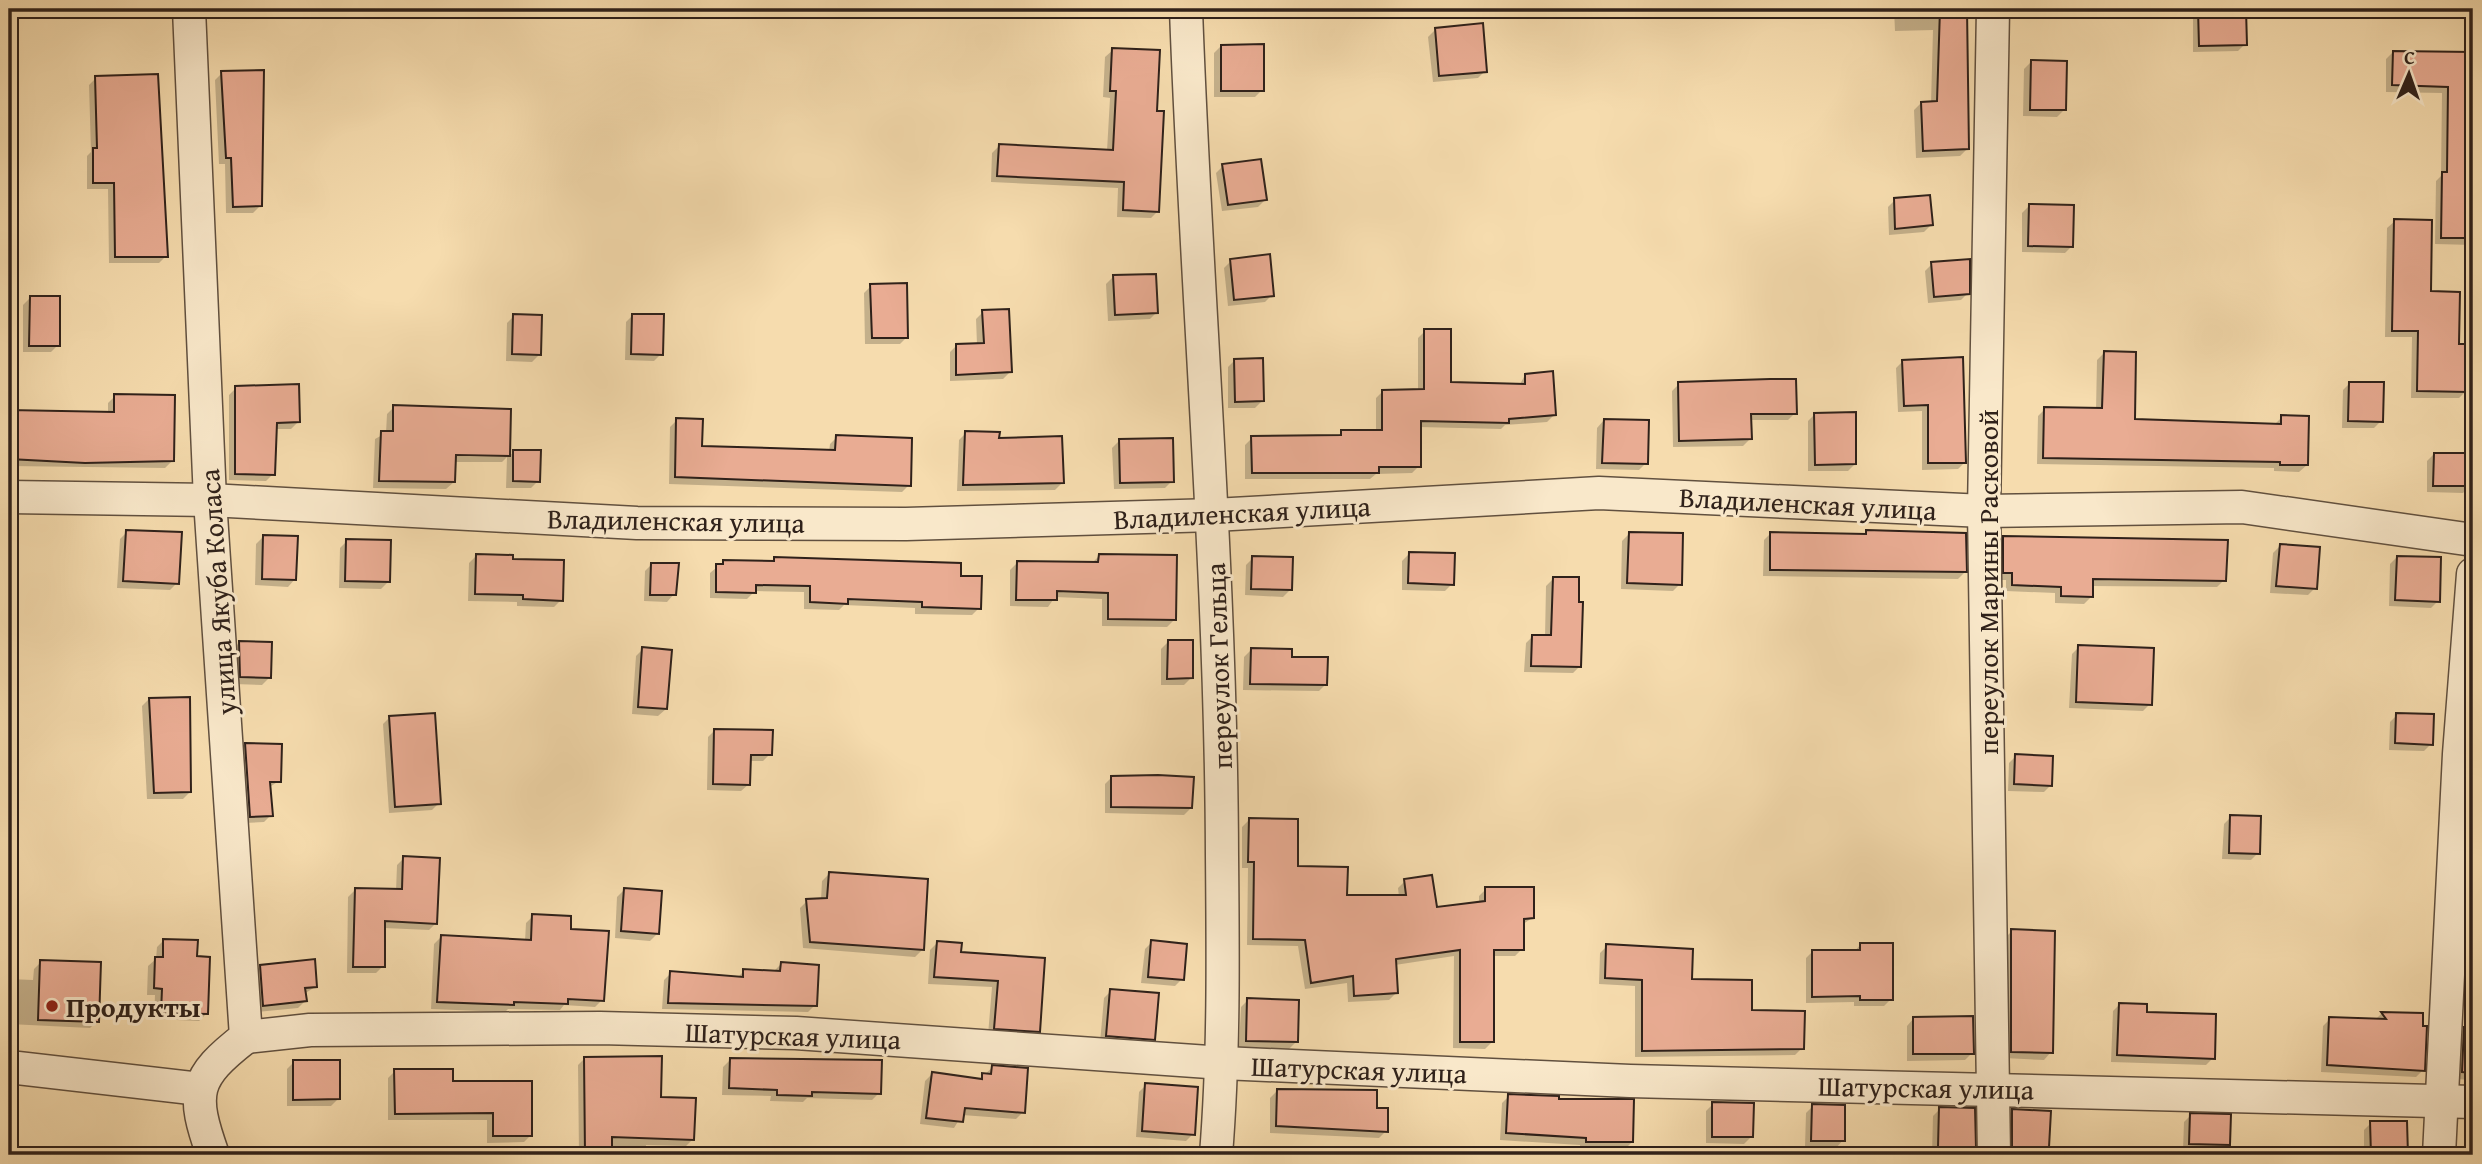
<svg xmlns="http://www.w3.org/2000/svg" width="2482" height="1164" font-family="'Gentium Book Plus',serif">
<rect width="100%" height="100%" fill="#f6dcae"/>
<filter id="stains"><feTurbulence type="fractalNoise" baseFrequency=".00286" numOctaves="4"/><feColorMatrix values="0 0 0 0 .2 0 0 0 0 .09 0 0 0 0 .02 0 0 0 .5 -.17"/></filter>
<radialGradient id="worn" r=".72"><stop offset=".6" stop-color="#630" stop-opacity="0"/><stop offset="1" stop-color="#630" stop-opacity=".3"/></radialGradient>
<g fill="#0003" fill-rule="evenodd">
<polygon points="104,9 146,9 104,13"/>
<polygon points="1894,9 1965,9 1967,149 1960,156 1916,158 1914,110 1921,103 1931,103 1933,30 1895,31"/>
<polygon points="2145,9 2179,9 2175,13 2144,13"/>
<polygon points="2193,9 2244,9 2245,44 2238,51 2193,52"/>
<polygon points="1435,30 1485,71 1478,78 1433,82 1428,37"/>
<polygon points="1221,46 1262,90 1255,97 1214,97 1214,53"/>
<polygon points="1113,50 1155,112 1158,211 1151,218 1117,217 1118,188 991,182 992,153 999,146 1107,151 1110,98 1103,97 1105,57"/>
<polygon points="2393,52 2473,54 2473,245 2435,244 2436,181 2441,176 2442,93 2386,92 2386,59"/>
<polygon points="2031,62 2064,110 2057,117 2023,116 2024,69"/>
<polygon points="263,72 260,206 253,213 226,213 225,164 219,164 215,80 222,73"/>
<polygon points="96,78 166,256 159,263 109,263 108,189 87,189 87,156 91,152 89,85"/>
<polygon points="1223,166 1265,200 1258,207 1222,211 1216,173"/>
<polygon points="1895,200 1931,225 1924,232 1889,235 1888,207"/>
<polygon points="2029,206 2072,246 2065,253 2022,252 2022,213"/>
<polygon points="2395,221 2457,346 2466,391 2459,398 2411,398 2412,337 2385,337 2387,228"/>
<polygon points="1231,261 1272,295 1265,302 1228,306 1224,268"/>
<polygon points="1932,264 1968,293 1961,300 1928,303 1925,271"/>
<polygon points="1113,277 1157,312 1150,319 1108,321 1106,284"/>
<polygon points="871,286 907,337 900,344 865,344 864,293"/>
<polygon points="30,298 58,345 51,352 23,352 23,305"/>
<polygon points="983,312 1010,372 1003,379 950,381 950,352 957,345 977,345 976,319"/>
<polygon points="633,315 661,354 654,361 625,360 626,322"/>
<polygon points="514,316 539,355 532,362 506,361 507,323"/>
<polygon points="1425,331 1450,384 1519,386 1525,375 1554,415 1547,422 1505,425 1501,429 1419,427 1419,466 1412,473 1376,474 1370,479 1245,479 1245,445 1252,438 1337,437 1342,432 1376,432 1376,398 1383,391 1418,391 1418,338"/>
<polygon points="2104,353 2133,421 2275,424 2282,417 2307,465 2299,472 2274,471 2274,468 2037,464 2038,416 2045,409 2096,410 2097,360"/>
<polygon points="1235,360 1262,401 1255,408 1228,408 1228,367"/>
<polygon points="1903,361 1965,462 1958,469 1922,470 1922,411 1898,412 1896,368"/>
<polygon points="2350,383 2381,421 2374,428 2342,428 2343,390"/>
<polygon points="1679,384 1795,413 1788,420 1750,420 1750,439 1743,446 1673,447 1672,391"/>
<polygon points="9,386 18,386 17,412 108,414 108,403 115,396 172,461 165,468 9,466"/>
<polygon points="236,388 298,422 291,429 275,429 273,474 266,481 229,480 229,395"/>
<path d="M 394,407 L 509,411 L 509,457 L 514,451 L 538,481 L 531,488 L 506,488 L 507,457 L 502,462 L 454,462 L 454,482 L 446,489 L 373,488 L 375,439 L 386,433 L 387,414 ZM 447,453 L 504,454 L 504,457 L 447,457 Z"/>
<polygon points="1815,414 1855,464 1848,471 1808,471 1808,421"/>
<polygon points="677,420 701,448 829,452 830,444 837,437 909,485 902,492 669,484 670,427"/>
<polygon points="1604,420 1646,463 1639,470 1596,469 1597,428"/>
<polygon points="966,433 998,439 1062,483 1055,490 957,491 959,440"/>
<polygon points="1119,441 1172,481 1165,488 1114,489 1112,448"/>
<polygon points="2434,454 2470,486 2463,493 2427,492 2427,461"/>
<polygon points="127,532 177,583 170,590 117,588 120,539"/>
<polygon points="1771,533 1965,572 1958,579 1763,576 1764,540"/>
<polygon points="1629,534 1680,584 1673,591 1621,589 1622,541"/>
<polygon points="263,537 295,579 288,587 255,585 256,544"/>
<polygon points="2003,538 2224,580 2217,587 2091,586 2091,597 2084,604 2055,603 2055,593 2006,591 2006,580 1997,580 1996,545"/>
<polygon points="347,541 388,582 381,589 339,588 340,548"/>
<polygon points="2280,546 2315,588 2308,595 2270,593 2273,553"/>
<polygon points="1409,554 1452,584 1445,591 1402,590 1402,561"/>
<polygon points="476,556 511,561 561,600 554,607 517,606 517,602 468,601 469,563"/>
<polygon points="1099,556 1174,620 1167,627 1102,626 1102,599 1055,597 1048,607 1010,606 1010,570 1017,563 1092,563"/>
<polygon points="2397,557 2438,601 2431,608 2389,606 2390,564"/>
<polygon points="1253,558 1290,590 1283,597 1245,595 1246,565"/>
<polygon points="775,559 959,578 979,608 972,615 915,614 915,608 844,605 839,610 804,609 804,592 755,591 747,599 710,598 710,573 723,562 771,562"/>
<polygon points="652,564 674,594 667,602 644,601 645,571"/>
<polygon points="1553,579 1580,666 1573,673 1524,672 1526,643 1533,636 1545,637 1546,586"/>
<polygon points="1168,642 1191,678 1184,685 1161,685 1161,649"/>
<polygon points="239,643 269,678 262,685 234,684 232,650"/>
<polygon points="2079,647 2150,704 2143,711 2069,708 2072,654"/>
<polygon points="643,649 666,709 658,716 632,714 636,656"/>
<polygon points="1251,650 1290,659 1326,684 1319,691 1243,690 1244,657"/>
<polygon points="149,699 190,792 183,799 147,799 142,706"/>
<polygon points="2397,715 2431,744 2424,751 2389,750 2390,722"/>
<polygon points="390,717 439,803 432,810 389,813 383,724"/>
<polygon points="715,730 770,754 763,761 749,761 749,784 741,791 707,790 708,737"/>
<polygon points="245,745 279,781 268,788 271,815 264,822 243,823 238,752"/>
<polygon points="2016,756 2051,785 2044,792 2008,791 2009,763"/>
<polygon points="1112,777 1191,808 1184,815 1105,813 1105,784"/>
<polygon points="2473,811 2473,850 2467,849 2469,816"/>
<polygon points="2231,817 2258,853 2251,860 2222,859 2224,824"/>
<polygon points="1249,820 1296,867 1345,897 1399,897 1398,888 1405,881 1436,909 1479,903 1479,896 1486,889 1532,918 1522,925 1522,949 1515,956 1492,956 1492,1042 1485,1049 1453,1048 1454,956 1395,965 1396,993 1389,1000 1348,1002 1347,983 1305,989 1298,946 1247,945 1248,868 1242,868 1242,827"/>
<polygon points="404,858 436,923 429,930 384,928 383,966 376,973 347,973 348,897 355,890 396,891 397,865"/>
<polygon points="829,874 922,950 915,957 803,948 800,908 807,901 821,900 822,881"/>
<polygon points="624,890 657,934 650,941 615,938 617,897"/>
<polygon points="533,916 569,930 602,1000 595,1007 564,1005 560,1010 508,1009 505,1012 431,1009 434,944 441,937 525,941 526,923"/>
<polygon points="2012,931 2051,1052 2044,1060 2004,1058 2005,938"/>
<polygon points="164,940 196,958 206,1014 199,1021 154,1019 155,995 147,995 148,966 156,959 157,947"/>
<polygon points="1152,942 1182,979 1175,986 1141,983 1145,949"/>
<polygon points="937,943 959,954 1043,960 1038,1031 1031,1038 988,1035 992,987 928,984 930,950"/>
<polygon points="1861,944 1891,999 1884,1006 1854,1006 1854,1002 1806,1003 1806,958 1813,951 1854,952"/>
<polygon points="1607,946 1690,981 1750,1012 1802,1048 1795,1055 1635,1057 1635,986 1599,984 1600,953"/>
<polygon points="41,962 97,1021 90,1028 9,1024 9,979 33,980 34,969"/>
<polygon points="781,964 815,1005 808,1012 662,1009 664,980 671,973 737,978 744,971 774,971"/>
<polygon points="260,967 315,987 304,994 305,1001 298,1008 257,1012 253,974"/>
<polygon points="1111,991 1153,1039 1146,1046 1100,1043 1104,998"/>
<polygon points="1248,1000 1296,1042 1289,1049 1239,1047 1241,1007"/>
<polygon points="2120,1004 2145,1013 2213,1058 2206,1065 2111,1062 2113,1011"/>
<polygon points="2382,1013 2423,1070 2416,1077 2321,1072 2323,1026 2330,1019 2375,1020"/>
<polygon points="1914,1018 1972,1053 1965,1060 1907,1061 1907,1026"/>
<polygon points="2464,1029 2473,1029 2473,1080 2455,1079 2457,1036"/>
<polygon points="585,1058 659,1098 693,1139 686,1146 646,1145 645,1155 579,1155 578,1065"/>
<polygon points="730,1060 879,1093 872,1100 807,1098 803,1102 770,1101 771,1096 722,1095 723,1067"/>
<polygon points="294,1062 338,1099 331,1106 287,1106 287,1069"/>
<polygon points="993,1067 1023,1112 1016,1119 962,1115 954,1128 920,1124 925,1081 932,1074 978,1080"/>
<polygon points="395,1071 452,1083 531,1135 524,1142 487,1143 487,1120 388,1120 388,1078"/>
<polygon points="1146,1085 1193,1134 1186,1141 1136,1137 1139,1092"/>
<polygon points="1277,1091 1375,1109 1386,1131 1379,1138 1270,1133 1270,1098"/>
<polygon points="1509,1096 1557,1101 1632,1142 1625,1149 1580,1149 1580,1145 1500,1140 1502,1103"/>
<polygon points="1713,1104 1751,1137 1744,1144 1706,1143 1706,1111"/>
<polygon points="1813,1106 1843,1140 1836,1148 1805,1147 1806,1113"/>
<polygon points="1940,1109 1974,1148 1967,1155 1932,1154 1933,1116"/>
<polygon points="2012,1111 2049,1113 2047,1152 2050,1155 2006,1155 2005,1118"/>
<polygon points="2191,1115 2228,1144 2221,1151 2183,1150 2184,1122"/>
<polygon points="2371,1123 2406,1123 2406,1155 2364,1155 2364,1130"/>
<polygon points="2138,1152 2168,1155 2134,1155"/>
</g>
<g fill="#e9ac93" stroke="#2f211a" stroke-width="2">
<polygon points="1940,9 1967,9 1969,149 1923,151 1921,102 1937,101"/>
<polygon points="2198,9 2246,9 2247,45 2199,46"/>
<polygon points="1483,23 1487,72 1439,76 1435,28"/>
<polygon points="1264,44 1264,91 1221,91 1221,45"/>
<polygon points="1112,48 1160,50 1157,111 1164,111 1159,212 1123,210 1124,182 997,176 999,144 1113,150 1116,91 1110,91"/>
<polygon points="2393,51 2473,52 2473,238 2441,238 2442,172 2447,172 2448,87 2392,85"/>
<polygon points="2031,60 2067,61 2066,110 2030,110"/>
<polygon points="264,70 262,206 233,207 231,158 226,158 221,71"/>
<polygon points="158,74 168,257 115,257 114,183 93,183 93,148 97,148 95,76"/>
<polygon points="1261,159 1267,200 1228,205 1222,164"/>
<polygon points="1930,195 1933,225 1895,229 1894,198"/>
<polygon points="2029,204 2074,205 2073,247 2028,246"/>
<polygon points="2394,219 2432,220 2431,291 2460,292 2459,344 2469,344 2468,392 2417,391 2418,331 2392,331"/>
<polygon points="1270,254 1274,296 1234,300 1230,259"/>
<polygon points="1970,259 1970,294 1934,297 1931,262"/>
<polygon points="1156,274 1158,313 1115,315 1113,275"/>
<polygon points="907,283 908,338 872,338 870,284"/>
<polygon points="30,296 60,296 60,346 29,346"/>
<polygon points="1009,309 1012,372 956,375 956,344 984,343 982,310"/>
<polygon points="513,314 542,315 541,355 512,354"/>
<polygon points="632,314 664,314 663,355 631,354"/>
<polygon points="1424,329 1451,329 1451,382 1525,384 1525,374 1553,371 1556,415 1509,419 1509,423 1421,421 1421,467 1379,467 1379,473 1252,473 1251,436 1341,435 1341,430 1382,430 1382,390 1424,389"/>
<polygon points="2104,351 2136,352 2135,419 2281,424 2281,415 2309,416 2308,465 2280,465 2280,462 2043,458 2044,407 2102,408"/>
<polygon points="1963,357 1966,463 1928,463 1928,405 1904,406 1902,360"/>
<polygon points="1263,358 1264,401 1235,402 1234,359"/>
<polygon points="1770,379 1796,379 1797,414 1751,414 1752,439 1679,441 1678,382"/>
<polygon points="2349,382 2384,382 2383,422 2348,421"/>
<polygon points="299,384 300,422 277,423 275,475 235,474 235,386"/>
<polygon points="114,394 175,395 174,461 85,463 9,459 9,410 114,412"/>
<polygon points="393,405 511,409 510,456 456,455 455,482 379,481 381,431 393,431"/>
<polygon points="1856,412 1856,464 1815,465 1814,413"/>
<polygon points="676,418 703,419 702,446 835,450 836,435 912,438 911,486 675,477"/>
<polygon points="1604,419 1649,420 1648,464 1602,463"/>
<polygon points="965,431 1000,432 999,438 1062,436 1064,483 963,485"/>
<polygon points="1173,438 1174,482 1120,483 1119,439"/>
<polygon points="513,450 541,450 540,482 513,481"/>
<polygon points="2434,453 2472,453 2472,486 2433,486"/>
<polygon points="126,530 182,532 179,584 123,581"/>
<polygon points="1866,530 1966,533 1967,572 1770,570 1770,532 1866,534"/>
<polygon points="1629,532 1683,533 1682,585 1627,583"/>
<polygon points="263,535 298,536 296,580 262,579"/>
<polygon points="2003,536 2228,540 2226,581 2093,579 2093,597 2061,596 2061,587 2012,585 2012,573 2003,573"/>
<polygon points="346,539 391,540 390,582 345,581"/>
<polygon points="2280,544 2320,547 2317,589 2276,586"/>
<polygon points="1409,552 1455,553 1454,585 1408,583"/>
<polygon points="476,554 513,555 513,559 564,560 563,601 523,599 523,595 475,594"/>
<polygon points="1099,554 1177,555 1176,620 1108,619 1108,593 1057,591 1057,600 1016,600 1017,561 1098,562"/>
<polygon points="1252,556 1293,557 1292,590 1251,589"/>
<polygon points="2397,556 2441,557 2440,602 2395,600"/>
<polygon points="774,557 961,563 961,576 982,576 981,609 922,607 922,602 848,599 848,604 810,602 810,586 756,585 756,593 716,592 716,564 723,564 723,560 774,561"/>
<polygon points="651,563 679,563 676,595 650,595"/>
<polygon points="1553,577 1579,577 1579,602 1583,602 1581,667 1531,666 1532,635 1551,635"/>
<polygon points="1168,640 1193,640 1193,678 1167,679"/>
<polygon points="239,641 272,642 271,678 240,677"/>
<polygon points="2078,645 2154,648 2152,705 2076,702"/>
<polygon points="642,647 672,650 667,709 638,707"/>
<polygon points="1251,648 1292,649 1292,657 1328,657 1327,685 1250,684"/>
<polygon points="190,697 191,792 154,793 149,698"/>
<polygon points="435,713 441,804 395,807 389,716"/>
<polygon points="2396,713 2434,714 2433,745 2395,743"/>
<polygon points="714,729 773,730 772,755 751,755 750,785 713,784"/>
<polygon points="245,743 282,744 281,782 270,782 273,816 250,817"/>
<polygon points="2015,754 2053,756 2052,786 2014,784"/>
<polygon points="1158,775 1194,777 1192,808 1111,807 1111,776"/>
<polygon points="2230,815 2261,816 2260,854 2229,853"/>
<polygon points="1249,818 1298,819 1298,866 1348,867 1347,895 1406,895 1404,879 1432,875 1437,907 1485,901 1485,887 1534,887 1534,918 1524,919 1524,950 1494,950 1494,1042 1460,1042 1460,950 1396,959 1398,993 1354,996 1353,976 1311,983 1305,940 1253,939 1254,862 1248,862"/>
<polygon points="403,856 440,858 437,924 385,921 385,967 353,967 355,888 402,889"/>
<polygon points="829,872 928,879 924,950 810,942 806,899 827,898"/>
<polygon points="624,888 662,891 659,934 621,931"/>
<polygon points="532,914 571,916 571,929 609,931 604,1001 568,999 568,1004 514,1002 514,1005 437,1002 441,935 531,940"/>
<polygon points="2011,929 2055,931 2053,1053 2011,1052"/>
<polygon points="163,939 198,940 197,956 210,957 208,1014 161,1013 162,989 154,988 155,957 163,957"/>
<polygon points="1151,940 1187,944 1184,980 1148,977"/>
<polygon points="937,941 962,943 961,952 1045,958 1040,1032 994,1029 998,981 934,977"/>
<polygon points="1860,943 1893,943 1893,1000 1860,1000 1860,996 1812,997 1812,950 1860,950"/>
<polygon points="1606,944 1693,949 1692,979 1752,980 1752,1010 1805,1011 1804,1049 1642,1051 1642,980 1605,978"/>
<polygon points="315,959 317,987 305,988 307,1001 263,1006 260,965"/>
<polygon points="40,960 101,962 99,1022 38,1020"/>
<polygon points="781,962 819,965 817,1006 668,1003 670,971 743,977 743,969 780,971"/>
<polygon points="1110,989 1159,993 1155,1040 1106,1036"/>
<polygon points="1247,998 1299,1000 1298,1042 1246,1041"/>
<polygon points="2119,1003 2147,1004 2147,1012 2216,1014 2215,1059 2117,1055"/>
<polygon points="2381,1012 2423,1013 2423,1026 2427,1026 2425,1071 2327,1065 2329,1017 2386,1019"/>
<polygon points="1973,1016 1974,1054 1913,1054 1913,1017"/>
<polygon points="2464,1027 2473,1028 2473,1073 2462,1072"/>
<polygon points="662,1056 661,1097 696,1098 694,1140 612,1137 612,1153 585,1154 584,1057"/>
<polygon points="730,1058 882,1060 881,1094 812,1092 812,1096 777,1095 777,1090 729,1088"/>
<polygon points="293,1060 340,1060 340,1099 293,1100"/>
<polygon points="992,1065 1028,1068 1025,1113 965,1108 963,1122 926,1118 932,1072 982,1079 982,1073 991,1074"/>
<polygon points="394,1069 453,1069 453,1081 532,1081 532,1136 493,1136 493,1113 395,1114"/>
<polygon points="1145,1083 1198,1087 1195,1135 1142,1131"/>
<polygon points="1277,1089 1377,1090 1377,1108 1388,1108 1388,1132 1276,1126"/>
<polygon points="1508,1094 1559,1096 1559,1099 1634,1099 1633,1142 1586,1142 1586,1138 1506,1133"/>
<polygon points="1712,1102 1754,1103 1753,1137 1712,1137"/>
<polygon points="1812,1104 1845,1105 1845,1141 1811,1141"/>
<polygon points="1939,1107 1975,1108 1976,1148 1938,1147"/>
<polygon points="2012,1109 2051,1111 2049,1147 2040,1151 2012,1150"/>
<polygon points="2190,1113 2231,1114 2230,1145 2189,1144"/>
<polygon points="2370,1121 2407,1121 2408,1155 2371,1155"/>
</g>
<g fill="none" stroke-linecap="round" stroke-linejoin="round">
<g stroke="#61503f" stroke-width="35">
<g id="minor">
<path d="M 189,9 L 210,500 L 246,1037 C 193,1078 191,1093 213,1155"/>
<path d="M 1186,9 C 1196,291 1221,573 1222,856 C 1223,956 1224,1055 1216,1155"/>
<polyline points="1993,9 1984,511 1994,1155"/>
<polyline points="9,497 210,500 637,523 906,524 1214,515 1599,493 1984,511 2242,507 2473,540"/>
<polyline points="246,1037 310,1030 600,1028 796,1033 1223,1063 1630,1081 2473,1102"/>
<polyline points="9,1067 200,1089"/>
<polyline points="2439,1155 2459,754 2473,574"/>
</g>
</g>
<use href="#minor" stroke="#f9e8ca" stroke-width="32"/>
</g>
<circle fill="#8f2418" stroke="#f9e8ca" stroke-width="2.5" cx="52" cy="1006" r="7"/>
<g text-anchor="middle" dominant-baseline="central" stroke-width="6" stroke-linejoin="round" paint-order="stroke">
<g font-size="28" fill="#2f211a" stroke="#f9e8ca">
<text transform="translate(1808 503) rotate(3)">Владиленская улица</text>
<text transform="translate(1242 512) rotate(-3)">Владиленская улица</text>
<text transform="translate(676 520) rotate(1)">Владиленская улица</text>
<text transform="translate(1987 582) rotate(-90)">переулок Марины Расковой</text>
<text transform="translate(217 592) rotate(-94)">улица Якуба Коласа</text>
<text transform="translate(1218 666) rotate(-92)">переулок Гельца</text>
<text transform="translate(793 1035) rotate(2)">Шатурская улица</text>
<text transform="translate(1359 1069) rotate(2)">Шатурская улица</text>
<text transform="translate(1926 1087) rotate(1)">Шатурская улица</text>
</g>
<g font-size="28" font-weight="bold" fill="#2f211a" stroke="#f9e8ca" text-anchor="start">
<text x="66" y="1006">Продукты</text>
</g>
</g>
<rect width="2482" height="1164" fill="none" stroke="#f6dcae" stroke-width="35"/>
<rect x="10" y="10" width="2461" height="1143" fill="none" stroke="#2f211a" stroke-width="3.5"/>
<rect x="18" y="18" width="2447" height="1129" fill="none" stroke="#2f211a" stroke-width="2"/>
<g transform="translate(2409 74) rotate(2)" stroke="#f9e8ca" stroke-width="5" paint-order="stroke">
<path d="M0-5L12 26L0 18L-12 26Z" fill="#2f211a"/>
<text y="-10" font-size="19" font-weight="bold" text-anchor="middle" fill="#2f211a">С</text>
</g>
<rect width="100%" height="100%" filter="url(#stains)"/>
<rect width="100%" height="100%" fill="url(#worn)"/>
</svg>
